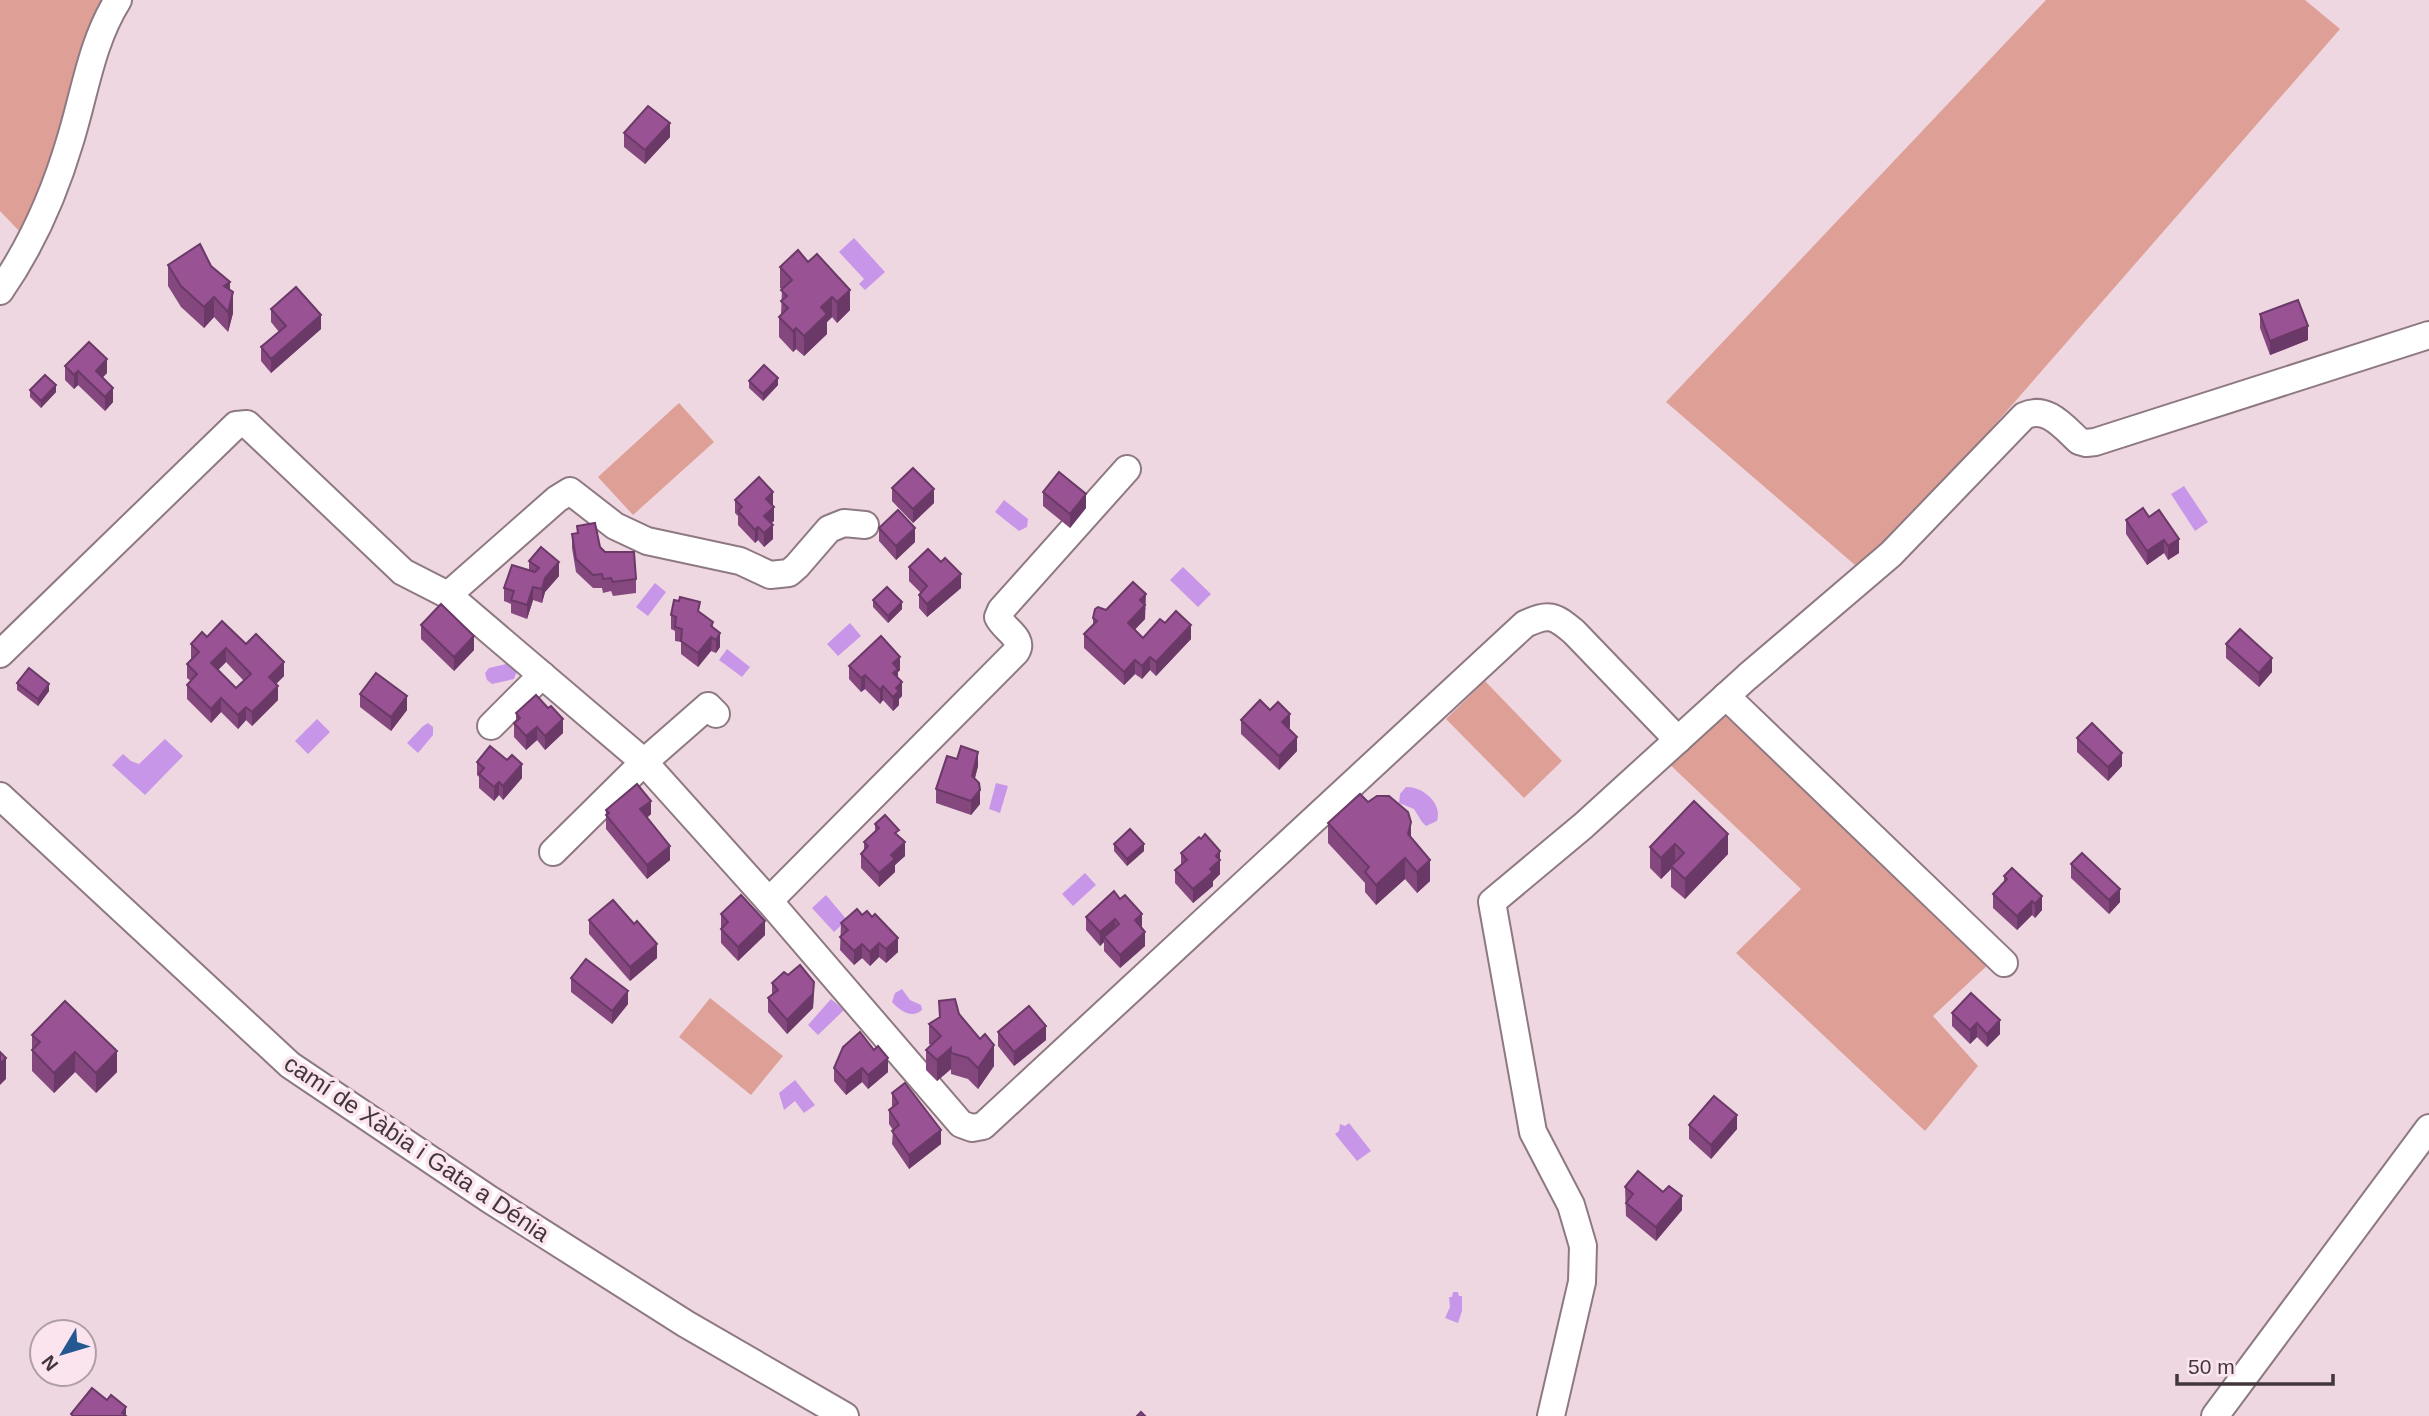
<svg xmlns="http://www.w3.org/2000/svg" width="2429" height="1416" font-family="Arial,sans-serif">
<rect width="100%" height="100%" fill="#eed7e1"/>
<g fill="#dea096">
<polygon points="0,0 104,0 51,170 21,233 0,211"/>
<polygon points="2046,0 2305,0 2340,29 1944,483 1886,544 1855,565 1666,402"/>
<polygon points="679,403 714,442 633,515 598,477"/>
<polygon points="1485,681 1562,761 1524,798 1446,719"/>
<polygon points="1726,713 1991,962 1933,1016 1978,1066 1925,1131 1736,953 1801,889 1664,759"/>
<polygon points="710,998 783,1056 751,1095 679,1037"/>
</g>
<g fill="#c896e9">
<polygon points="854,238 885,272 865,290 859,284 864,279 839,252"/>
<polygon points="2184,486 2208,522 2195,531 2171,494"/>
<polygon points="1004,500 1028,519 1027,527 1019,531 995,512"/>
<polygon points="1183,567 1211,594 1198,607 1170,580"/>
<polygon points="655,583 666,592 648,616 636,607"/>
<polygon points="850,623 861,636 838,656 827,644"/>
<polygon points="727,649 750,667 742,677 719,660"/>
<polygon points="506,664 514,665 517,671 514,679 492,684 487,680 485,673 489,668"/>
<polygon points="317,719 330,732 308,754 295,741"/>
<polygon points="428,723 433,727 433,735 418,753 407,743 423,726"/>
<polygon points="165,739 183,756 145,795 112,765 123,754 131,761 139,764"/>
<polygon points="996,783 1008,786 1000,813 989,809"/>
<path d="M 1406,787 C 1422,786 1443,803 1437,821 L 1426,826 L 1422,822 L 1414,809 L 1399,803 L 1400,794 Z"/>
<polygon points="1085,873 1096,885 1073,906 1062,894"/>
<polygon points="826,895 847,920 834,932 812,908"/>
<path d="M 902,989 L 910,1000 L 921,1005 L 922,1010 C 912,1019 900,1011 892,1002 L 895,993 Z"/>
<polygon points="831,999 844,1010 818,1035 808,1025"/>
<polygon points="795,1080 815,1105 804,1113 795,1101 784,1110 779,1093"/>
<polygon points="1349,1123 1371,1151 1357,1161 1335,1134 1339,1131 1340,1124 1345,1126"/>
<polygon points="1453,1292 1458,1292 1459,1296 1462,1296 1462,1311 1458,1323 1445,1318 1450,1307 1449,1297 1452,1297"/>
</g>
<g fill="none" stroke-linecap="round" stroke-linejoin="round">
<g stroke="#8e7983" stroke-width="30">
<g id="minor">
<path d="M 0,291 C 32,245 54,195 70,141 C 85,93 91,43 118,0"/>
<polyline points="448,595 557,499 570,491 615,526 647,541 740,561 770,575 789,573 797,566 829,529 844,523 865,525"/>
<path d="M 0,654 L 236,425 L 247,424 L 403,572 L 448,595 L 644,762 L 769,901 L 961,1124 L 972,1128 L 983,1126 L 1525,624 C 1549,613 1554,615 1574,632 L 1678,740"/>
<polyline points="1726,696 2004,963"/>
<polyline points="491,726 542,675"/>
<polyline points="0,796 290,1065 489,1199 686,1324 845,1416"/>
<polyline points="553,852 644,762 708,706 716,714"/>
<path d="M 769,901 L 1016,652 C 1025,638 1004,630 998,617 L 1001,610 L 1127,469"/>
<path d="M 1551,1416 L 1582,1282 L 1583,1246 L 1571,1205 L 1533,1132 L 1492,902 L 1583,826 L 1747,677 L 1891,554 L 2024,416 C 2046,405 2063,426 2079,441 L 2086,443 L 2095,442 L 2429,335"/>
<polyline points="2215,1416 2429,1128"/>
</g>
</g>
<use href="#minor" stroke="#fff" stroke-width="26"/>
</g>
<g fill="#84477e" fill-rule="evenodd">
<polygon points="624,133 670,137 645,164 624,147"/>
<polygon points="798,250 850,310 837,323 832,317 827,322 827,334 804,356 796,349 793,352 779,337 779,317 781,315 782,289 780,288 780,267"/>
<polygon points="168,265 211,266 230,290 233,313 228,332 214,317 204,328 181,307 168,286"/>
<polygon points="271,309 321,329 271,373 261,361 261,347 279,332 271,322"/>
<polygon points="2260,314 2308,340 2270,355 2260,328"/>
<polygon points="65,366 107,373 103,377 113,402 105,411 78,385 74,389 65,380"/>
<polygon points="749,381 778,385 763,401 749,388"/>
<polygon points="30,390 56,392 41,408 30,397"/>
<polygon points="892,488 934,503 913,523 892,501"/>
<polygon points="1043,492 1086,508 1070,528 1043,506"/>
<polygon points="735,500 773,506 774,521 771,523 773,539 764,547 758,540 755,543 738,525 738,516 735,513"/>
<polygon points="2149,517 2179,553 2168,560 2164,553 2147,565 2126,534 2126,520"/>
<polygon points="577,526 636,579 636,593 613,596 611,591 603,593 602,588 593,588 576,572 572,548 572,534 577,533"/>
<polygon points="879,528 915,542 896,560 879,541"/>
<polygon points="529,561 559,576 545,592 542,603 533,600 527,619 511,613 511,604 504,601 504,588 529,571"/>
<polygon points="909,567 961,588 927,617 919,608 919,595 921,593 909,581"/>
<polygon points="873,600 902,609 888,623 873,607"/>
<polygon points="1145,608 1145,619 1134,630 1143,638 1165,623 1191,639 1156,676 1150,670 1142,679 1135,674 1124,685 1084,648 1084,634 1093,625 1093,618 1106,610 1146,608"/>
<polygon points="700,613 713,627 720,647 716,653 711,651 698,667 681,654 681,642 675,641 675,631 671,629 671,615"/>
<polygon points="421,625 474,650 454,671 421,639"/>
<path d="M 207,637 L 246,644 L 284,676 L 276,684 L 278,700 L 252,726 L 246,720 L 238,729 L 221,712 L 211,723 L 187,699 L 187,685 L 191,681 L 187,678 L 187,664 L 192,659 L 191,658 L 191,644 ZM 226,662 L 244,681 L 236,688 L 218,670 Z"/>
<polygon points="2226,644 2272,672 2259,687 2226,658"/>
<polygon points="849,666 900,670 898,672 898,678 902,696 899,699 899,705 893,711 883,700 880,704 865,689 861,692 849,679"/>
<polygon points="17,683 49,691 38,706 17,690"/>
<polygon points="360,694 407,710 391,731 360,707"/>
<polygon points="516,713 563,733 545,750 537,740 526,750 514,737 514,723 516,721"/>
<polygon points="1241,720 1290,727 1289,729 1297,751 1279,770 1241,734"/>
<polygon points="2077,738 2122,766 2108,781 2077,752"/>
<polygon points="477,762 522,778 503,800 499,795 494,801 479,788 479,777 477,775"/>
<polygon points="978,766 975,778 980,804 971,815 936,803 936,789"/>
<polygon points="1694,801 1728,854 1685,899 1671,887 1671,869 1661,879 1650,868 1650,847"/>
<polygon points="1368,802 1411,838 1430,881 1417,893 1405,879 1376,905 1365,892 1365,883 1328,843 1328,823"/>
<polygon points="606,810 651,814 647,818 670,860 647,879 606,829"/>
<polygon points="875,824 899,836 905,856 895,865 895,872 879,887 861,868 861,854 864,851 864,842 875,831"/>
<polygon points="1114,844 1144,851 1127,866 1114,851"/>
<polygon points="1220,851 1220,874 1213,881 1213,886 1193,903 1175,883 1175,870 1181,865 1181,853"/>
<polygon points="2071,864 2120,902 2109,914 2071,878"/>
<polygon points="2004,876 2042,910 2035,918 2032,915 2017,930 1993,908 1993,894 2004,882"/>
<polygon points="1114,891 1142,928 1145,946 1120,968 1104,951 1104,942 1100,946 1086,930 1086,917"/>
<polygon points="721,914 765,935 738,961 721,943"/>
<polygon points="589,920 634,924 657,958 630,981 589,934"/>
<polygon points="841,923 898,952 886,963 879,957 870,966 862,958 854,965 840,950"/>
<polygon points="788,975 814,995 813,1008 787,1034 768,1012 768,998 772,996 772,983"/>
<polygon points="571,978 628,1004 612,1024 571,992"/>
<polygon points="65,1001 117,1072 96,1093 75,1072 54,1093 32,1071 32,1035"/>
<polygon points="939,1001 959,1014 994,1066 978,1089 968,1079 951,1074 951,1069 937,1081 926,1070 926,1050 931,1045 929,1044 929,1024 939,1018"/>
<polygon points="1952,1013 2000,1034 1987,1047 1977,1037 1970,1044 1952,1026"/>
<polygon points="998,1032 1046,1040 1014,1066 998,1046"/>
<polygon points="843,1047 888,1072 868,1089 862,1082 846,1095 834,1081 834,1068"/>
<polygon points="892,1093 941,1144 909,1169 892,1144 893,1130 889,1124 889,1110 892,1108"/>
<polygon points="1689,1125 1737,1129 1711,1159 1689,1139"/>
<polygon points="1625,1187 1682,1210 1656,1241 1626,1216"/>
</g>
<g fill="#6b3967">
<polygon points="670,123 670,137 645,164 645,150"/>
<polygon points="230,282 230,302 224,286"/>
<polygon points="850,290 850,310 837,323 837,302"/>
<polygon points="233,292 233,313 228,332 228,312"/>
<polygon points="214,297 214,317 204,328 204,307"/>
<polygon points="832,297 832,317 827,322 827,334 804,356 804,336 821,307"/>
<polygon points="321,315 321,329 271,373 271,359"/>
<polygon points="2308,326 2308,340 2270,355 2270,341"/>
<polygon points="796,328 796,349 793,352 793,331"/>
<polygon points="107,359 107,373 96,384 96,371"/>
<polygon points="78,371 78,385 74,389 74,375"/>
<polygon points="778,378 778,385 763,401 763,394"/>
<polygon points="56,385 56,392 41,408 41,401"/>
<polygon points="113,388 113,402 105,411 105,397"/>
<polygon points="934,489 934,503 913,523 913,509"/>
<polygon points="773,492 773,506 766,513 766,499"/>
<polygon points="1086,494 1086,508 1070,528 1070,514"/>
<polygon points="774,507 774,521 764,530 764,516"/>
<polygon points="773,525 773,539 764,547 764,533"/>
<polygon points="758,527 758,540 755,543 755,530"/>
<polygon points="915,528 915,542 896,560 896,546"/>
<polygon points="2179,539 2179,553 2168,560 2168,546"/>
<polygon points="2164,540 2164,553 2147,565 2147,551"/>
<polygon points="559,562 559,576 545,592 542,603 542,589 545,578"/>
<polygon points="961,574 961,588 927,617 927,604"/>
<polygon points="533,587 533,600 527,619 527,605"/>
<polygon points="1146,594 1145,619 1128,637 1128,623 1140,600"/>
<polygon points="902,602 902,609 888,623 888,616"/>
<polygon points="713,622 711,651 698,667 698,653"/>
<polygon points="1191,625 1191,639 1156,676 1156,662"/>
<polygon points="720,633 720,647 716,653 716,640"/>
<polygon points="474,636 474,650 454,671 454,657"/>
<polygon points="226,648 226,662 211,677 211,663"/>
<polygon points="900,657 900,670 898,672 898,683 893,687 893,663"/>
<polygon points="1150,657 1150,670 1142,679 1142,666"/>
<polygon points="2272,658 2272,672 2259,687 2259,673"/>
<polygon points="1135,660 1135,674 1124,685 1124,672"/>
<polygon points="284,662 284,676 269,691 269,677"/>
<polygon points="865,675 865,689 861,692 861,678"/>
<polygon points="902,682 902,696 899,699 899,705 893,711 893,697 896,688"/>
<polygon points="49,684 49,691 38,706 38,699"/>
<polygon points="278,686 278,700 252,726 252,712"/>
<polygon points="883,686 883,700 880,704 880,690"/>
<polygon points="407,696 407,710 391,731 391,717"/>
<polygon points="221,698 221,712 211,723 211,709"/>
<polygon points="246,707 246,720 238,729 238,715"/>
<polygon points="1290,714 1290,727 1282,736 1282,722"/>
<polygon points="563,719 563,733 545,750 545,736"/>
<polygon points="537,727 537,740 526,750 526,736"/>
<polygon points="1297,737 1297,751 1279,770 1279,756"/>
<polygon points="978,752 978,766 972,789 972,776"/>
<polygon points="2122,753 2122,766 2108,781 2108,767"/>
<polygon points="522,764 522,778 503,800 503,786"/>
<polygon points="499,782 499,795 494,801 494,787"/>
<polygon points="980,790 980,804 971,815 971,801"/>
<polygon points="651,801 651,814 640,823 640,809"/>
<polygon points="1411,822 1411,843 1408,834"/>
<polygon points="1728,834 1728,854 1685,899 1685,879"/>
<polygon points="905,842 905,856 895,865 895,872 879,887 879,873 891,855"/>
<polygon points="1144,844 1144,851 1127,866 1127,859"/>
<polygon points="1675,844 1675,865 1671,866 1671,869 1661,879 1661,858"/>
<polygon points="670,846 670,860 647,879 647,865"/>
<polygon points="1220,851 1220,874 1213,881 1213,886 1193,903 1193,889 1210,869 1216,856"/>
<polygon points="1405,858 1405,879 1376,905 1376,885"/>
<polygon points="1430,860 1430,881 1417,893 1417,872"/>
<polygon points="2120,889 2120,902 2109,914 2109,900"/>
<polygon points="2042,896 2042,910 2035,918 2035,904"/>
<polygon points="2032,901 2032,915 2017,930 2017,916"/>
<polygon points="1142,914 1142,928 1135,934 1135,920"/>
<polygon points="1115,919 1115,933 1104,937 1104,942 1100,946 1100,932"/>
<polygon points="765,921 765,935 738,961 738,947"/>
<polygon points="1145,932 1145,946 1120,968 1120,955"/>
<polygon points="898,938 898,952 886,963 886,949"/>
<polygon points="879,943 879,957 870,966 870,952"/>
<polygon points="657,944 657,958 630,981 630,967"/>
<polygon points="862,944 862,958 854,965 854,951"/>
<polygon points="814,982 813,1008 787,1034 787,1020"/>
<polygon points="628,991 628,1004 612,1024 612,1011"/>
<polygon points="2000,1020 2000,1034 1987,1047 1987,1034"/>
<polygon points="1977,1023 1977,1037 1970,1044 1970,1030"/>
<polygon points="1046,1026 1046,1040 1014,1066 1014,1052"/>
<polygon points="994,1045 994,1066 978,1089 978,1068"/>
<polygon points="951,1048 951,1069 937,1081 937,1060"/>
<polygon points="117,1051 117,1072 96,1093 96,1073"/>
<polygon points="75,1052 75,1072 54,1093 54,1073"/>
<polygon points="6,1058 6,1079 0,1085 0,1064"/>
<polygon points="888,1058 888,1072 868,1089 868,1075"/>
<polygon points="862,1068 862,1082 846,1095 846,1081"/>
<polygon points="1737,1115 1737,1129 1711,1159 1711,1145"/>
<polygon points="941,1130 941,1144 909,1169 909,1155"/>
<polygon points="1682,1196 1682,1210 1656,1241 1656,1227"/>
<polygon points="126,1407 126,1416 122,1413"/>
</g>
<g fill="#995293" stroke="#6b3967" stroke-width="2" fill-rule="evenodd">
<polygon points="648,106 670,123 645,150 624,133"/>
<polygon points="200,244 211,266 230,282 224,286 233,292 228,312 214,297 204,307 181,286 168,265"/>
<polygon points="798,250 808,262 817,254 850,290 837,302 832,297 821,307 827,314 804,336 796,328 793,331 779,317 788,308 781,301 787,296 781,290 792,280 780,267"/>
<polygon points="296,287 321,315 271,359 261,347 286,326 271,309"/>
<polygon points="2298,300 2308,326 2270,341 2260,314"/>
<polygon points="89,342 107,359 96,371 113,388 105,397 78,371 74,375 65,366"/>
<polygon points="764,365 778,378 763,394 749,381"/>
<polygon points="45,375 56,385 41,401 30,390"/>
<polygon points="913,468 934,489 913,509 892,488"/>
<polygon points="1059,472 1086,494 1070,514 1043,492"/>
<polygon points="759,477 773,492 766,499 774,507 764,516 773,525 764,533 758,527 755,530 738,511 742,507 735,500"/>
<polygon points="2143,508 2149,517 2159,510 2179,539 2168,546 2164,540 2147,551 2126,520"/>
<polygon points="898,510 915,528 896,546 879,528"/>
<polygon points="595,523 600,547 605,552 634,552 636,579 613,582 611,578 603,579 602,574 593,575 576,559 572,534 578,533 577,526"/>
<polygon points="541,547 559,562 545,578 542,589 533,587 527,605 511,600 514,591 504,588 512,565 535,572 539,568 529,561"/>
<polygon points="928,549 941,562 945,558 961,574 927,604 919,595 927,586 909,567"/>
<polygon points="1133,582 1146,594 1140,600 1145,605 1128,623 1143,638 1160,619 1165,623 1176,611 1191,625 1156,662 1150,657 1142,666 1135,660 1124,672 1084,634 1097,621 1093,618 1095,609 1098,607 1106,610"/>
<polygon points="887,587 902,602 888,616 873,600"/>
<polygon points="680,597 700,602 698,611 713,622 711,626 720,633 716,640 711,637 698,653 681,641 682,629 675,627 676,617 671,615 674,600 679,601"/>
<polygon points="441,604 474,636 454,657 421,625"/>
<path d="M 222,621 L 246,644 L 256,634 L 284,662 L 269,677 L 278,686 L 252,712 L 246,707 L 238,715 L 221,698 L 211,709 L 187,685 L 197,674 L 187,664 L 199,652 L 191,644 L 202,632 L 207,637 ZM 226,648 L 251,674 L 236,688 L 211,663 Z"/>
<polygon points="2240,629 2272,658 2259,673 2226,644"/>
<polygon points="881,636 900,657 893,663 898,669 893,673 902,682 896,688 899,691 893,697 883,686 880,690 865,675 861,678 849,666"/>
<polygon points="29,668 49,684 38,699 17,683"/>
<polygon points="376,673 407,696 391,717 360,694"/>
<polygon points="536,695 548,708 551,706 563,719 545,736 537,727 526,736 514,723 520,718 516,713"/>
<polygon points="1260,700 1270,710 1278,702 1290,714 1282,722 1297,737 1279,756 1241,720"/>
<polygon points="2092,723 2122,753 2108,767 2077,738"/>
<polygon points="490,746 507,760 512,755 522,764 503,786 499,782 494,787 479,774 484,768 477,762"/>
<polygon points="961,746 978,752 972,776 979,783 980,790 971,801 936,789 947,756 957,759"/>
<polygon points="637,784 651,801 640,809 670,846 647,865 606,815 609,813 606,810"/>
<polygon points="1360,794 1368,802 1377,796 1389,796 1408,812 1411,822 1408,834 1430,860 1417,872 1405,858 1376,885 1365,872 1369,867 1328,823"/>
<polygon points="1694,801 1728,834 1685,879 1671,866 1684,853 1675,844 1661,858 1650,847"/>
<polygon points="885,815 899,830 895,833 905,842 891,855 895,859 879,873 861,854 868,846 864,842 879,828 875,824"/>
<polygon points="1130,829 1144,844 1127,859 1114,844"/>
<polygon points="1205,834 1220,851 1216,856 1220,860 1210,869 1213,872 1193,889 1175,870 1187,860 1181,853 1199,837 1201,839"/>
<polygon points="2082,853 2120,889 2109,900 2071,864"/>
<polygon points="2012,868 2042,896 2035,904 2032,901 2017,916 1993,894 2007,879 2004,876"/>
<polygon points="1114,891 1120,899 1125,895 1142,914 1135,920 1145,932 1120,955 1104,937 1119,924 1115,919 1100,932 1086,917"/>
<polygon points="741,895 765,921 738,947 721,929 728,922 721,914"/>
<polygon points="613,900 634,924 637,921 657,944 630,967 589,920"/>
<polygon points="857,909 862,915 867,911 872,917 875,914 898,938 886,949 879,943 870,952 862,944 854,951 840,937 848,930 841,923"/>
<polygon points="586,959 628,991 612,1011 571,978"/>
<polygon points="800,965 814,982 813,994 787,1020 768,998 778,990 772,983 784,972 788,975"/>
<polygon points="1971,993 2000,1020 1987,1034 1977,1023 1970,1030 1952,1013"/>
<polygon points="955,999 959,1014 980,1039 985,1034 994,1045 978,1068 968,1058 951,1053 951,1048 937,1060 926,1050 941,1036 929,1024 940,1017 939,1001"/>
<polygon points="65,1001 117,1051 96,1073 75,1052 54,1073 32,1050 40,1042 32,1035"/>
<polygon points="1029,1006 1046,1026 1014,1052 998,1032"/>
<polygon points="860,1032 874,1050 878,1046 888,1058 868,1075 862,1068 846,1081 834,1068 843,1047"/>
<polygon points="0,1052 6,1058 0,1064"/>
<polygon points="905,1083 941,1130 909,1155 892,1131 899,1125 889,1110 898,1103 892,1093"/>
<polygon points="1714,1096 1737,1115 1711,1145 1689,1125"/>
<polygon points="1638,1171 1663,1192 1669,1186 1682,1196 1656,1227 1626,1203 1633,1194 1625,1187"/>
<polygon points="92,1388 107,1400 111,1395 126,1407 122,1413 126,1416 73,1416 71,1414"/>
<polygon points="1141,1412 1145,1416 1137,1416"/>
</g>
<g text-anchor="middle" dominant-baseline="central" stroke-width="7" stroke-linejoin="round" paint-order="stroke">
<g font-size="24" fill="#41373b" stroke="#fbe4ee">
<text transform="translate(417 1148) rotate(34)">camí de Xàbia i Gata a Dénia</text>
</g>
</g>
<g transform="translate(63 1353) rotate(232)"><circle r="33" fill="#fbe4ee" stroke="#b19fa6" stroke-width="2"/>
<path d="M0-5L12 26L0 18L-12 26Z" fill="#255891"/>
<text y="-10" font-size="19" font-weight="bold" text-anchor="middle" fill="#41373b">N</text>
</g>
<path d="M2177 1374v10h156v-10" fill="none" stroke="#41373b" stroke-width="3.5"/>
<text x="2188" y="1374" font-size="21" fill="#41373b" stroke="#fbe4ee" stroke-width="5" paint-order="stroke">50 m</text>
</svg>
